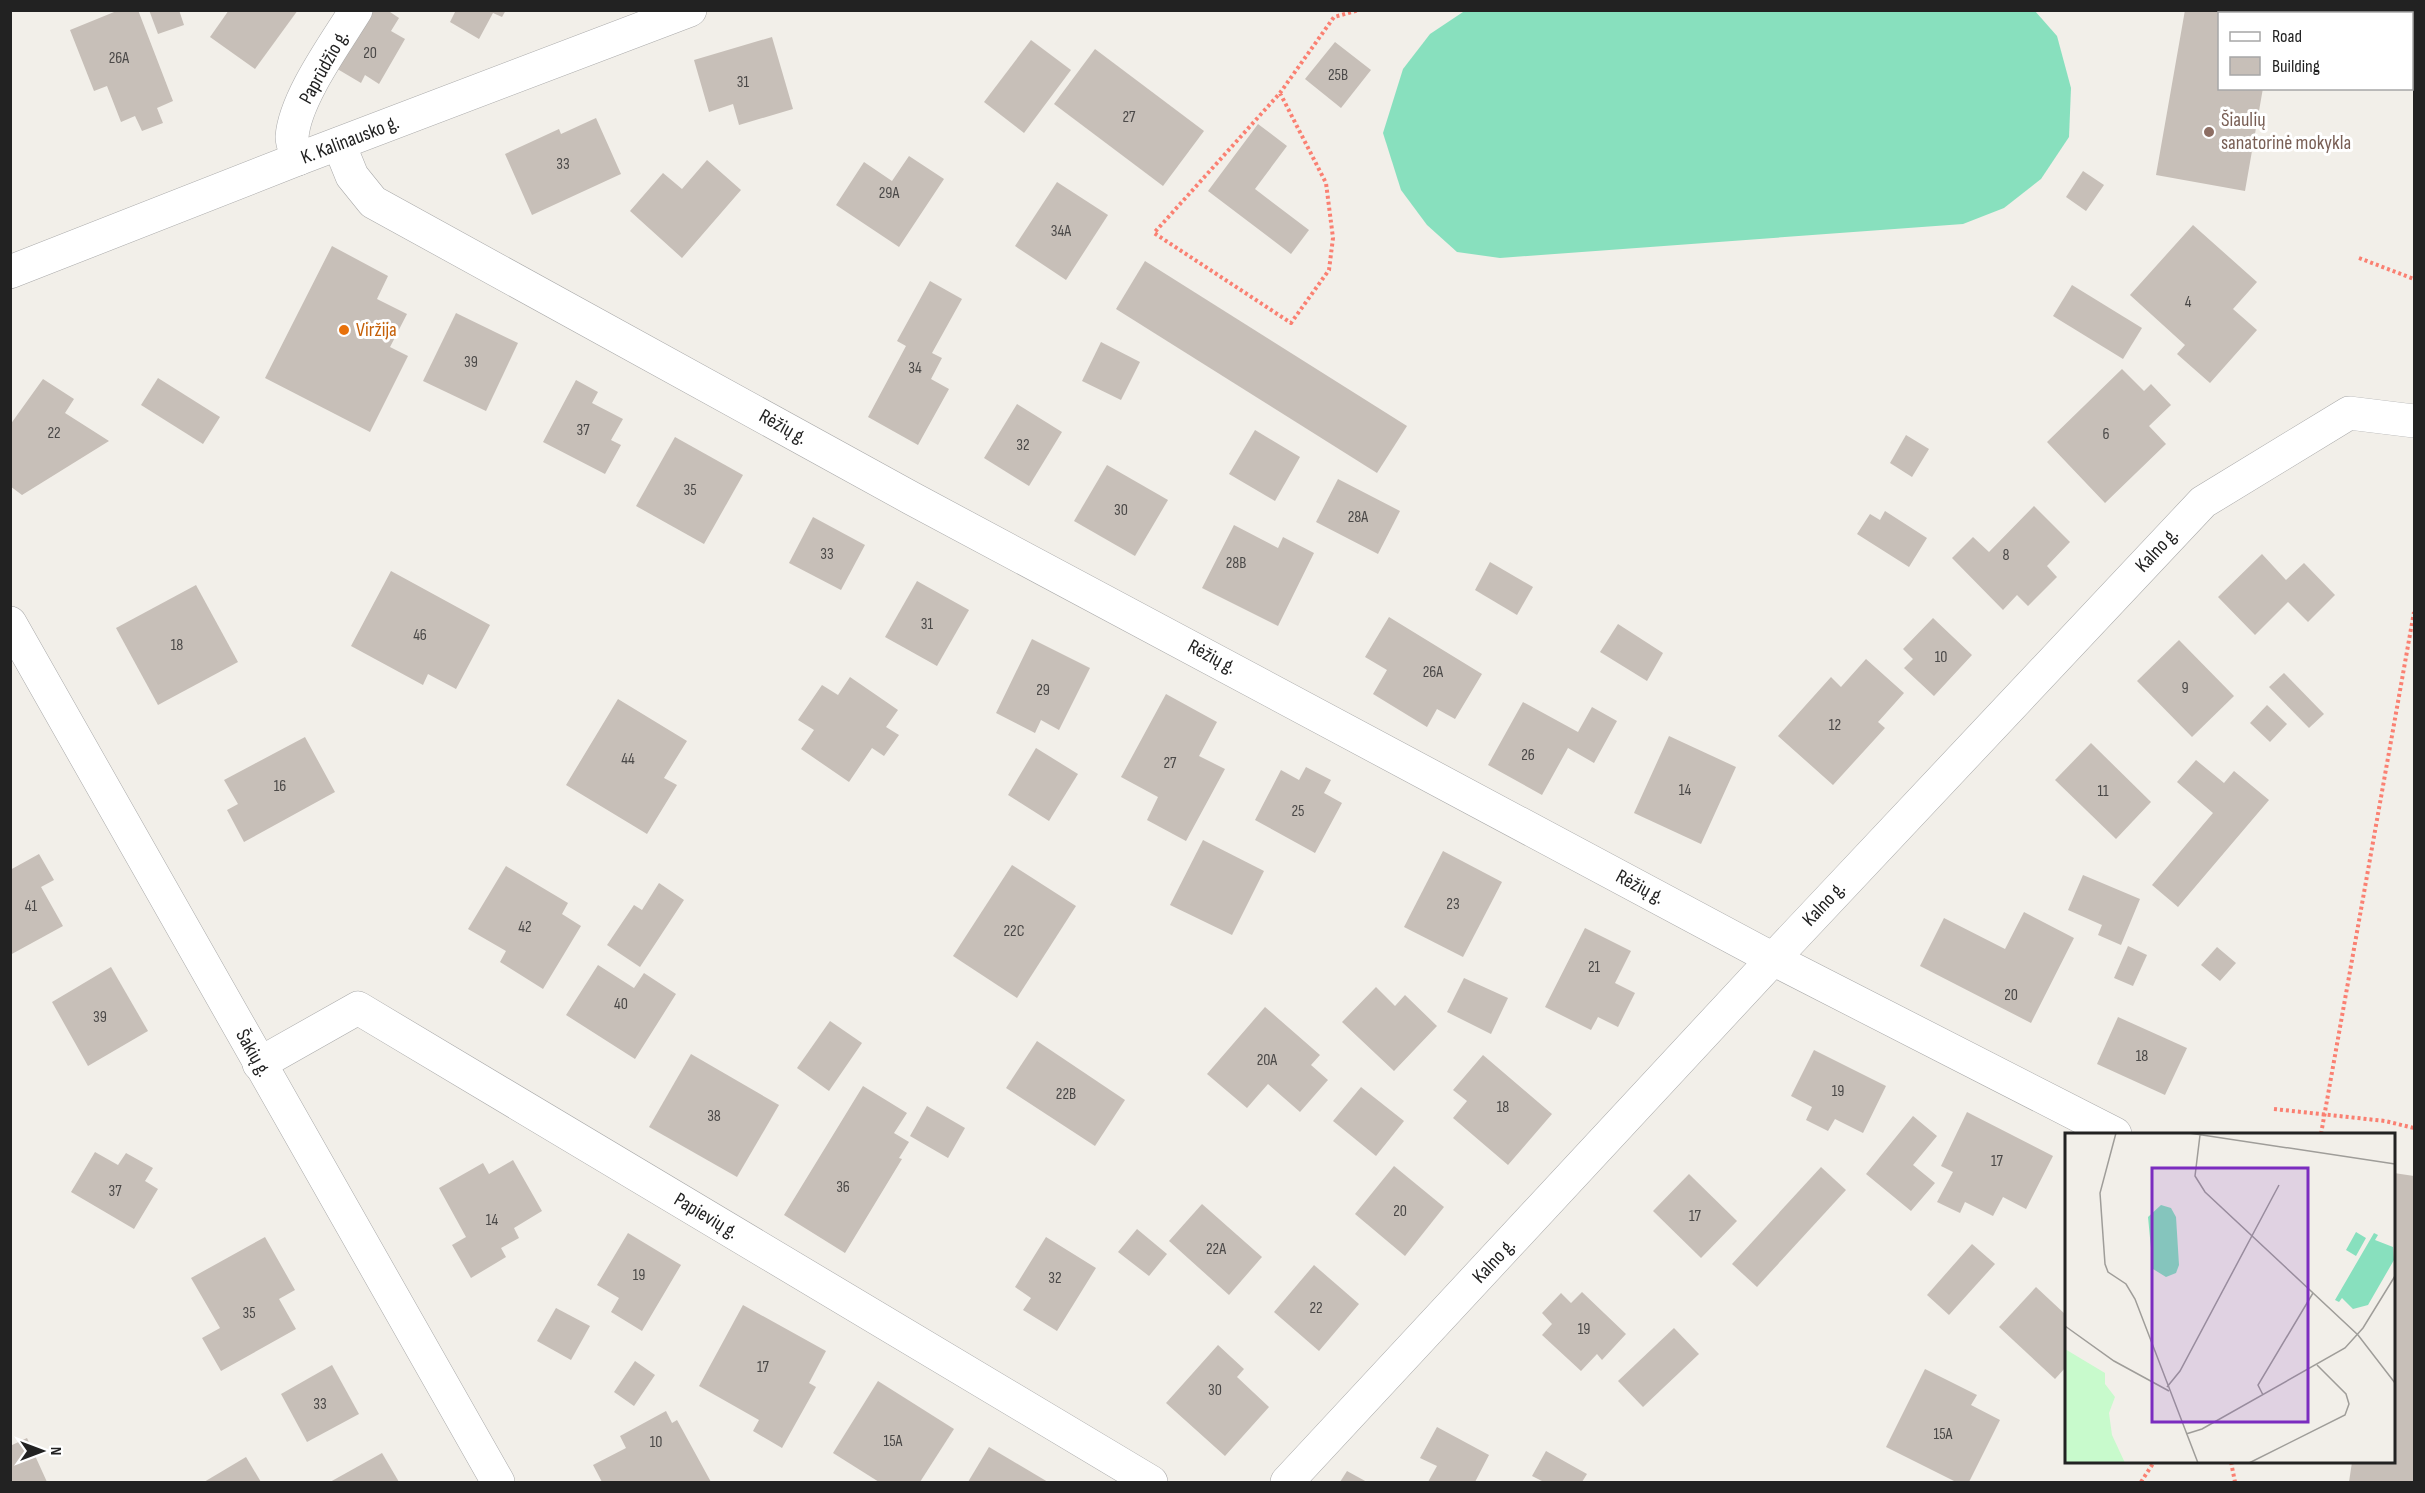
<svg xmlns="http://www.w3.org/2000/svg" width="2425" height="1493" font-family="'Sofia Sans Condensed',sans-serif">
<rect width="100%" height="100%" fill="#f2efe9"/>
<polygon fill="#88e0be" points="1466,10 2035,11 2057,36 2071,88 2069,137 2041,179 2004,208 1963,224 1500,258 1457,252 1427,225 1401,190 1383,133 1403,69 1430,34"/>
<g fill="#c7bfb8">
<polygon points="119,10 138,10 173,101 157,108 163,123 142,131 135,116 121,122 107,86 94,91 70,30"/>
<polygon points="149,10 179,10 184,25 158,34"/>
<polygon points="229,10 298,10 255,69 210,37"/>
<polygon points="368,10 387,10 399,18 391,31 405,39 379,84 365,75 361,83 334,67"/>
<polygon points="456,10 506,10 502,17 493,13 479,39 450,22"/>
<polygon points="2185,10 2277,10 2276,14 2220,14 2220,88 2263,88 2245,191 2156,175"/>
<polygon points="772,37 793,109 739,125 733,104 709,112 694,60"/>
<polygon points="1031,40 1071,70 1024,133 984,102"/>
<polygon points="1335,42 1371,70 1341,108 1305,79"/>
<polygon points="1095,49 1204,131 1163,186 1054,104"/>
<polygon points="596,118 621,174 532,215 505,154 559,129 561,134"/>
<polygon points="1258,124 1287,146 1255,189 1309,230 1291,254 1208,191"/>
<polygon points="909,156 944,179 899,247 836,205 864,162 892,181"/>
<polygon points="707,160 741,190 682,258 630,211 663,173 682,189"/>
<polygon points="2083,171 2104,185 2086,211 2066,197"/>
<polygon points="1057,182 1108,215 1066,280 1015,246"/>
<polygon points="2193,225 2257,282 2233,309 2257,330 2210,383 2177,354 2185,345 2130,295"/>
<polygon points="332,246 388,276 377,299 407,314 390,347 408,356 370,432 265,378"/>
<polygon points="1145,261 1407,426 1377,473 1116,309"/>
<polygon points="930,281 962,299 932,353 942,358 931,379 949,389 918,445 868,417 906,346 897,341"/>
<polygon points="2072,285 2142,328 2123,359 2053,316"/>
<polygon points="456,313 518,343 486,411 423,381"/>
<polygon points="1101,342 1140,362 1121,400 1082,381"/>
<polygon points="2122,369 2144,391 2151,384 2171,405 2149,426 2166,444 2105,503 2047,442"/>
<polygon points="158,378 220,417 203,444 141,405"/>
<polygon points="43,379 74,399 65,413 109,441 22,495 10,486 10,425"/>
<polygon points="576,380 598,392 592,403 623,419 611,440 621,445 605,474 543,442"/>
<polygon points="1017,404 1062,432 1029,486 984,458"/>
<polygon points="1255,430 1300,457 1275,501 1229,474"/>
<polygon points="1906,435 1929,449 1912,477 1890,463"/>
<polygon points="675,437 743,475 704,544 636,506"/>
<polygon points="1107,465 1168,500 1135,556 1074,521"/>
<polygon points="1338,479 1400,511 1378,554 1316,522"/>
<polygon points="2034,506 2070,542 2047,566 2057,577 2028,606 2017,595 2003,610 1952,558 1973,537 1989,552"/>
<polygon points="1885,511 1927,538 1909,567 1857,534 1870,514 1880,520"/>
<polygon points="813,517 865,545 841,590 789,563"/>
<polygon points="1234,525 1278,548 1283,537 1314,553 1278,626 1202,588"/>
<polygon points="2262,554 2286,580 2304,563 2335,595 2308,622 2288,602 2255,635 2218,597"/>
<polygon points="1490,562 1533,587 1517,615 1475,590"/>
<polygon points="391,571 490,625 456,689 428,674 423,685 351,646"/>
<polygon points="917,581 969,610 937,666 885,637"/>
<polygon points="196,585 238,662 158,705 116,628"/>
<polygon points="1389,617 1482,674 1455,719 1437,709 1427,727 1373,694 1387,670 1365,657"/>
<polygon points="1933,618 1972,655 1934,696 1904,668 1913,659 1903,649"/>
<polygon points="1618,624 1663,653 1647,681 1600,652"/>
<polygon points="1032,639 1090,668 1059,730 1041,720 1035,733 996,713"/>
<polygon points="2179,640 2234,696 2192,737 2137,681"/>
<polygon points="1866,659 1904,693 1878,722 1885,728 1833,785 1778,736 1831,677 1841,687"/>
<polygon points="2284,673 2324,714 2309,728 2269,687"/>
<polygon points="850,677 898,710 886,727 899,735 884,756 872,748 849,782 801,749 814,730 798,720 822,685 838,695"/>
<polygon points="1166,694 1217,722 1199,756 1225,769 1186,841 1147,820 1158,797 1121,777"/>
<polygon points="618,699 687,741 664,778 677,785 647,834 566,785"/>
<polygon points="1523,702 1578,732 1592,707 1617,721 1594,763 1568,748 1542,795 1488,765"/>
<polygon points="2267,705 2287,724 2270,742 2250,723"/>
<polygon points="1669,736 1736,767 1701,844 1634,813"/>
<polygon points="305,737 335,792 244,842 227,810 238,804 224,780"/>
<polygon points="2091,743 2151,802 2116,839 2055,780"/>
<polygon points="1036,748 1078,774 1049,821 1008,795"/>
<polygon points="2196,760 2224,783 2234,771 2269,800 2178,907 2152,885 2213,813 2177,782"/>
<polygon points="1306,767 1331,780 1324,793 1342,803 1315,853 1255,820 1281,770 1299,780"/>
<polygon points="1203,840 1264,871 1232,935 1170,905"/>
<polygon points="1443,851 1502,882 1463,957 1404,927"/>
<polygon points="39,854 54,880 41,887 63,926 10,955 10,870"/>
<polygon points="1012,865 1076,906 1017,998 953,956"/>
<polygon points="506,866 568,903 562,914 581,926 543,989 500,962 506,951 468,929"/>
<polygon points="2083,875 2140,899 2121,945 2098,935 2102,925 2068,910"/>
<polygon points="659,883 684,900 640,967 607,945 634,905 642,910"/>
<polygon points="2024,912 2074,938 2031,1023 1920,966 1944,918 2005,949"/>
<polygon points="1585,928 1631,951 1615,983 1635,993 1618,1027 1598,1017 1591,1030 1545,1007"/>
<polygon points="2128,946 2147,955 2133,986 2114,978"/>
<polygon points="2217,947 2236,963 2220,981 2201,965"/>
<polygon points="598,965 634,988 644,973 676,994 635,1059 566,1015"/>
<polygon points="111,967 148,1031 88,1066 52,1002"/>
<polygon points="1464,978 1508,998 1491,1034 1447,1012"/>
<polygon points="1376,987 1395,1006 1405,995 1437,1026 1394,1071 1342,1022"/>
<polygon points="1265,1007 1320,1055 1311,1065 1328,1080 1300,1112 1268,1084 1247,1108 1207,1074"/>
<polygon points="2118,1017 2187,1048 2165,1095 2097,1064"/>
<polygon points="830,1021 862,1043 829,1091 797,1068"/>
<polygon points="1037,1041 1125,1100 1095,1146 1006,1088"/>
<polygon points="1814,1050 1886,1086 1863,1133 1835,1119 1828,1131 1806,1120 1812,1107 1791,1096"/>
<polygon points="691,1054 779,1105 737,1177 649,1127"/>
<polygon points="1483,1055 1552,1114 1508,1165 1453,1118 1467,1101 1453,1090"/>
<polygon points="863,1086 907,1113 894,1133 909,1142 899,1158 902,1159 845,1253 784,1215"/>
<polygon points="1361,1087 1404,1121 1376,1156 1333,1121"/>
<polygon points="927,1106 965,1128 948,1158 910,1136"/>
<polygon points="1967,1112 2053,1156 2026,1209 2003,1197 1993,1216 1965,1202 1960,1213 1937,1202 1953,1172 1941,1166"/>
<polygon points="1913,1116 1937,1136 1913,1165 1935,1183 1911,1211 1866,1174"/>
<polygon points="95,1152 118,1165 126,1153 153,1168 145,1181 158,1189 134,1229 71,1192"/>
<polygon points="513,1160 542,1211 514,1228 519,1238 501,1248 506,1257 471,1278 452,1245 466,1237 439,1188 483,1163 489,1174"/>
<polygon points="1394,1166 1444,1207 1405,1256 1355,1214"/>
<polygon points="1821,1167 1846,1190 1757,1287 1732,1264"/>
<polygon points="2394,1173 2414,1176 2414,1482 2349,1482 2352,1462 2394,1462"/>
<polygon points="1689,1174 1737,1221 1701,1258 1653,1211"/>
<polygon points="1202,1204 1262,1257 1229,1295 1169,1241"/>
<polygon points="1137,1229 1167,1254 1149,1276 1118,1252"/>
<polygon points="628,1233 681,1265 642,1331 611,1312 619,1298 597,1285"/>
<polygon points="265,1237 295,1290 279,1299 296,1329 221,1371 202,1338 220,1328 191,1278"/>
<polygon points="1046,1237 1096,1268 1057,1331 1023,1310 1031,1298 1015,1287"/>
<polygon points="1972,1244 1995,1264 1949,1315 1927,1295"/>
<polygon points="1314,1265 1359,1304 1319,1351 1274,1312"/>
<polygon points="2036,1287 2066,1315 2066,1367 2055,1379 1999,1327"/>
<polygon points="1582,1292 1626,1334 1602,1360 1597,1354 1581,1371 1542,1335 1552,1324 1542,1313 1561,1293 1571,1303"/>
<polygon points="743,1305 826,1351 809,1383 816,1387 782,1448 753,1431 759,1420 699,1386"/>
<polygon points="556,1308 590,1326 571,1360 537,1341"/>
<polygon points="1674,1328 1699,1354 1643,1407 1618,1381"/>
<polygon points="1218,1345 1244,1369 1237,1377 1269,1407 1225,1456 1166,1403"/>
<polygon points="635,1361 655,1375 634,1406 614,1392"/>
<polygon points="332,1365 359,1414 307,1442 281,1394"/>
<polygon points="1925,1369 1977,1395 1971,1405 2000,1420 1969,1482 1956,1482 1886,1447"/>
<polygon points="878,1381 954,1429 920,1482 879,1482 833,1453"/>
<polygon points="666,1411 672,1423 677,1420 711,1482 602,1482 593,1465 626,1448 620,1436"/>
<polygon points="1437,1427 1489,1455 1475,1482 1428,1482 1437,1466 1420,1458"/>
<polygon points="27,1438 47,1482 10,1482 10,1446"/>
<polygon points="989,1447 1048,1482 968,1482"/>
<polygon points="1546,1451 1587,1474 1582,1482 1544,1482 1532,1476"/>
<polygon points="382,1453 399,1482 330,1482"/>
<polygon points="246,1457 261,1482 204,1482"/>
<polygon points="1347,1471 1367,1482 1340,1482"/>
</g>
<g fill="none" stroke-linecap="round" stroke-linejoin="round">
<g stroke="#a9a9a9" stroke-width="34">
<g id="minor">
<polyline points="339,144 352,176 373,202 911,498 1773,959 2115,1134"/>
<path d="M 298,159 C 296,152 292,144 292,137 C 295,98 336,43 356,10"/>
<polyline points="10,272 298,159 690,10"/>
<polyline points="10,623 498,1482"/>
<polyline points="259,1064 358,1008 1151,1482"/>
<polyline points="1287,1482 1773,959 2203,502 2349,413 2414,421"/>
</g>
</g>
<g stroke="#fa8072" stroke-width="4" stroke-dasharray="3 3" stroke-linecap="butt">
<polyline points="1280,93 1326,183 1333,238 1329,270 1291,323 1154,233 1280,93 1334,17 1359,10"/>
<polyline points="2359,258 2414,279"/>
<polyline points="2274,1109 2385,1121 2414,1128"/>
<polyline points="2321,1134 2414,612"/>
<polyline points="2231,1462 2235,1482"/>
<polyline points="2141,1482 2154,1462"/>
</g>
<use href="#minor" stroke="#fff" stroke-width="33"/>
</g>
<circle fill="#8d6e63" stroke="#fff" stroke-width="2" cx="2209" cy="132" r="6"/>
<circle fill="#e8710a" stroke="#fff" stroke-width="2" cx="344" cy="330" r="6"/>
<g text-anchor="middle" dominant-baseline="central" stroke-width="6" stroke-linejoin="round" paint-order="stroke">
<g font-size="16" fill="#4b4948">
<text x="370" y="53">20</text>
<text x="119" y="58">26A</text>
<text x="1338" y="75">25B</text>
<text x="743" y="82">31</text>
<text x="1129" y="117">27</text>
<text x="563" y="164">33</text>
<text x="889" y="193">29A</text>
<text x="1061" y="231">34A</text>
<text x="2188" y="302">4</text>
<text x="471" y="362">39</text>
<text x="915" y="368">34</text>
<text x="583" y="430">37</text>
<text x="54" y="433">22</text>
<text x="2106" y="434">6</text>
<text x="1023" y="445">32</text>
<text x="690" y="490">35</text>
<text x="1121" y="510">30</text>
<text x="1358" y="517">28A</text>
<text x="827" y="554">33</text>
<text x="2006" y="555">8</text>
<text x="1236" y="563">28B</text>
<text x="927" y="624">31</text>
<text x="420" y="635">46</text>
<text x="177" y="645">18</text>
<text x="1941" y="657">10</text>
<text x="1433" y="672">26A</text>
<text x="2185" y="688">9</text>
<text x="1043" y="690">29</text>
<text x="1835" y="725">12</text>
<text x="1528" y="755">26</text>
<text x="628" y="759">44</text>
<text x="1170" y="763">27</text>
<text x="280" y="786">16</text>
<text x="1685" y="790">14</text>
<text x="2103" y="791">11</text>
<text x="1298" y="811">25</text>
<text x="1453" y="904">23</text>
<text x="31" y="906">41</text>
<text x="525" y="927">42</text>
<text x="1014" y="931">22C</text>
<text x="1594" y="967">21</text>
<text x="2011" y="995">20</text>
<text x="621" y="1004">40</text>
<text x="100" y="1017">39</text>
<text x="2142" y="1056">18</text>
<text x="1267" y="1060">20A</text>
<text x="1838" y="1091">19</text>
<text x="1066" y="1094">22B</text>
<text x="1503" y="1107">18</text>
<text x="714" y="1116">38</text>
<text x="1997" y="1161">17</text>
<text x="843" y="1187">36</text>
<text x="115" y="1191">37</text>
<text x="1400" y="1211">20</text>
<text x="1695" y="1216">17</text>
<text x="492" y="1220">14</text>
<text x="1216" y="1249">22A</text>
<text x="639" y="1275">19</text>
<text x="1055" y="1278">32</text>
<text x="1316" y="1308">22</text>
<text x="249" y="1313">35</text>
<text x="1584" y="1329">19</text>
<text x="763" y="1367">17</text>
<text x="1215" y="1390">30</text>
<text x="320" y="1404">33</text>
<text x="1943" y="1434">15A</text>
<text x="893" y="1441">15A</text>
<text x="656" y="1442">10</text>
</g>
<g font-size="20" fill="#222" stroke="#fff">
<text transform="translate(324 67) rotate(-61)">Paprūdžio g.</text>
<text transform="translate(350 140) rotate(-21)">K. Kalinausko g.</text>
<text transform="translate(783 427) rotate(29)">Rėžių g.</text>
<text transform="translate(2157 550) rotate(-47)">Kalno g.</text>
<text transform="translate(1212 657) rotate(28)">Rėžių g.</text>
<text transform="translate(1640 887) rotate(28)">Rėžių g.</text>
<text transform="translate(1824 904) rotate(-47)">Kalno g.</text>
<text transform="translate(253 1053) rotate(61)">Šakių g.</text>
<text transform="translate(706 1216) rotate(31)">Papievių g.</text>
<text transform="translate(1494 1261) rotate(-47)">Kalno g.</text>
</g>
<g font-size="20" fill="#785e54" stroke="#fff" text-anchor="start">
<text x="2221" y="120">Šiaulių<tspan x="2221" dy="23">sanatorinė mokykla</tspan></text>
</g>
<g font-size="20" fill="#c56008" stroke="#fff" text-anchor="start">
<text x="356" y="330">Viržija</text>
</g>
</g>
<g transform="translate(2065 1133)">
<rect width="330" height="330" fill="#f2efe9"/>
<path d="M 0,216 L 40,240 L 40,251 L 50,264 L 44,280 L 47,302 L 60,330 L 0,330 Z" fill="#c8facc"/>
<path d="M 96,72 L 106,75 L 111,84 L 114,132 L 111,140 L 101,144 L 88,136 L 83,84 ZM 291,99 L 301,105 L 291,123 L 281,117 ZM 309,100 L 313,102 L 310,107 L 328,114 L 329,127 L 303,172 L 288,176 L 277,165 L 274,169 L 270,167 Z" fill="#88e0be"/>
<path fill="none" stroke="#9f9d99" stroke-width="1.5" d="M 51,0 L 35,60 L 40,131 L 43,139 L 61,151 L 70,166 L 133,330M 124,0 L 330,31M 135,2 L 130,43 L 140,59 L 293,202 L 330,250M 0,193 L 49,228 L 104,258M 102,254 L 115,238 L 214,52M 198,262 L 193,252 L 248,160M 121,301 L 137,296 L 280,215 L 298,195 L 330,143M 184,330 L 280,282 L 284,271 L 281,261 L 252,232"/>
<path fill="#7b2cbf" fill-opacity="0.15" stroke="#7b2cbf" stroke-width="3" d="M 87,35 L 243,35 L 243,289 L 87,289 Z"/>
<rect width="330" height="330" fill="none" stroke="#222" stroke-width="3"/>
</g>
<rect width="2425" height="1493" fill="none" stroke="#222222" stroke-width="24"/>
<rect x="2218" y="12" width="195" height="78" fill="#ffffff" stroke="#a7a7a7" stroke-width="1.5"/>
<rect x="2230" y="32" width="30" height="9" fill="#ffffff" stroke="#a7a7a7" stroke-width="1.5"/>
<text x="2272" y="42" font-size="18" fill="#222222">Road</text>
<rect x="2230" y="57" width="30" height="18" fill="#c7bfb8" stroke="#a7a7a7" stroke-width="1.5"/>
<text x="2272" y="72" font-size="18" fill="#222222">Building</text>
<g transform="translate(42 1451) rotate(90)" stroke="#ffffff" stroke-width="4.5" paint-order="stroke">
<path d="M0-4.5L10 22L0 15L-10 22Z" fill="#222222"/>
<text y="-9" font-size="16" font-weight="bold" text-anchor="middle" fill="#222222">N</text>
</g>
</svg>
